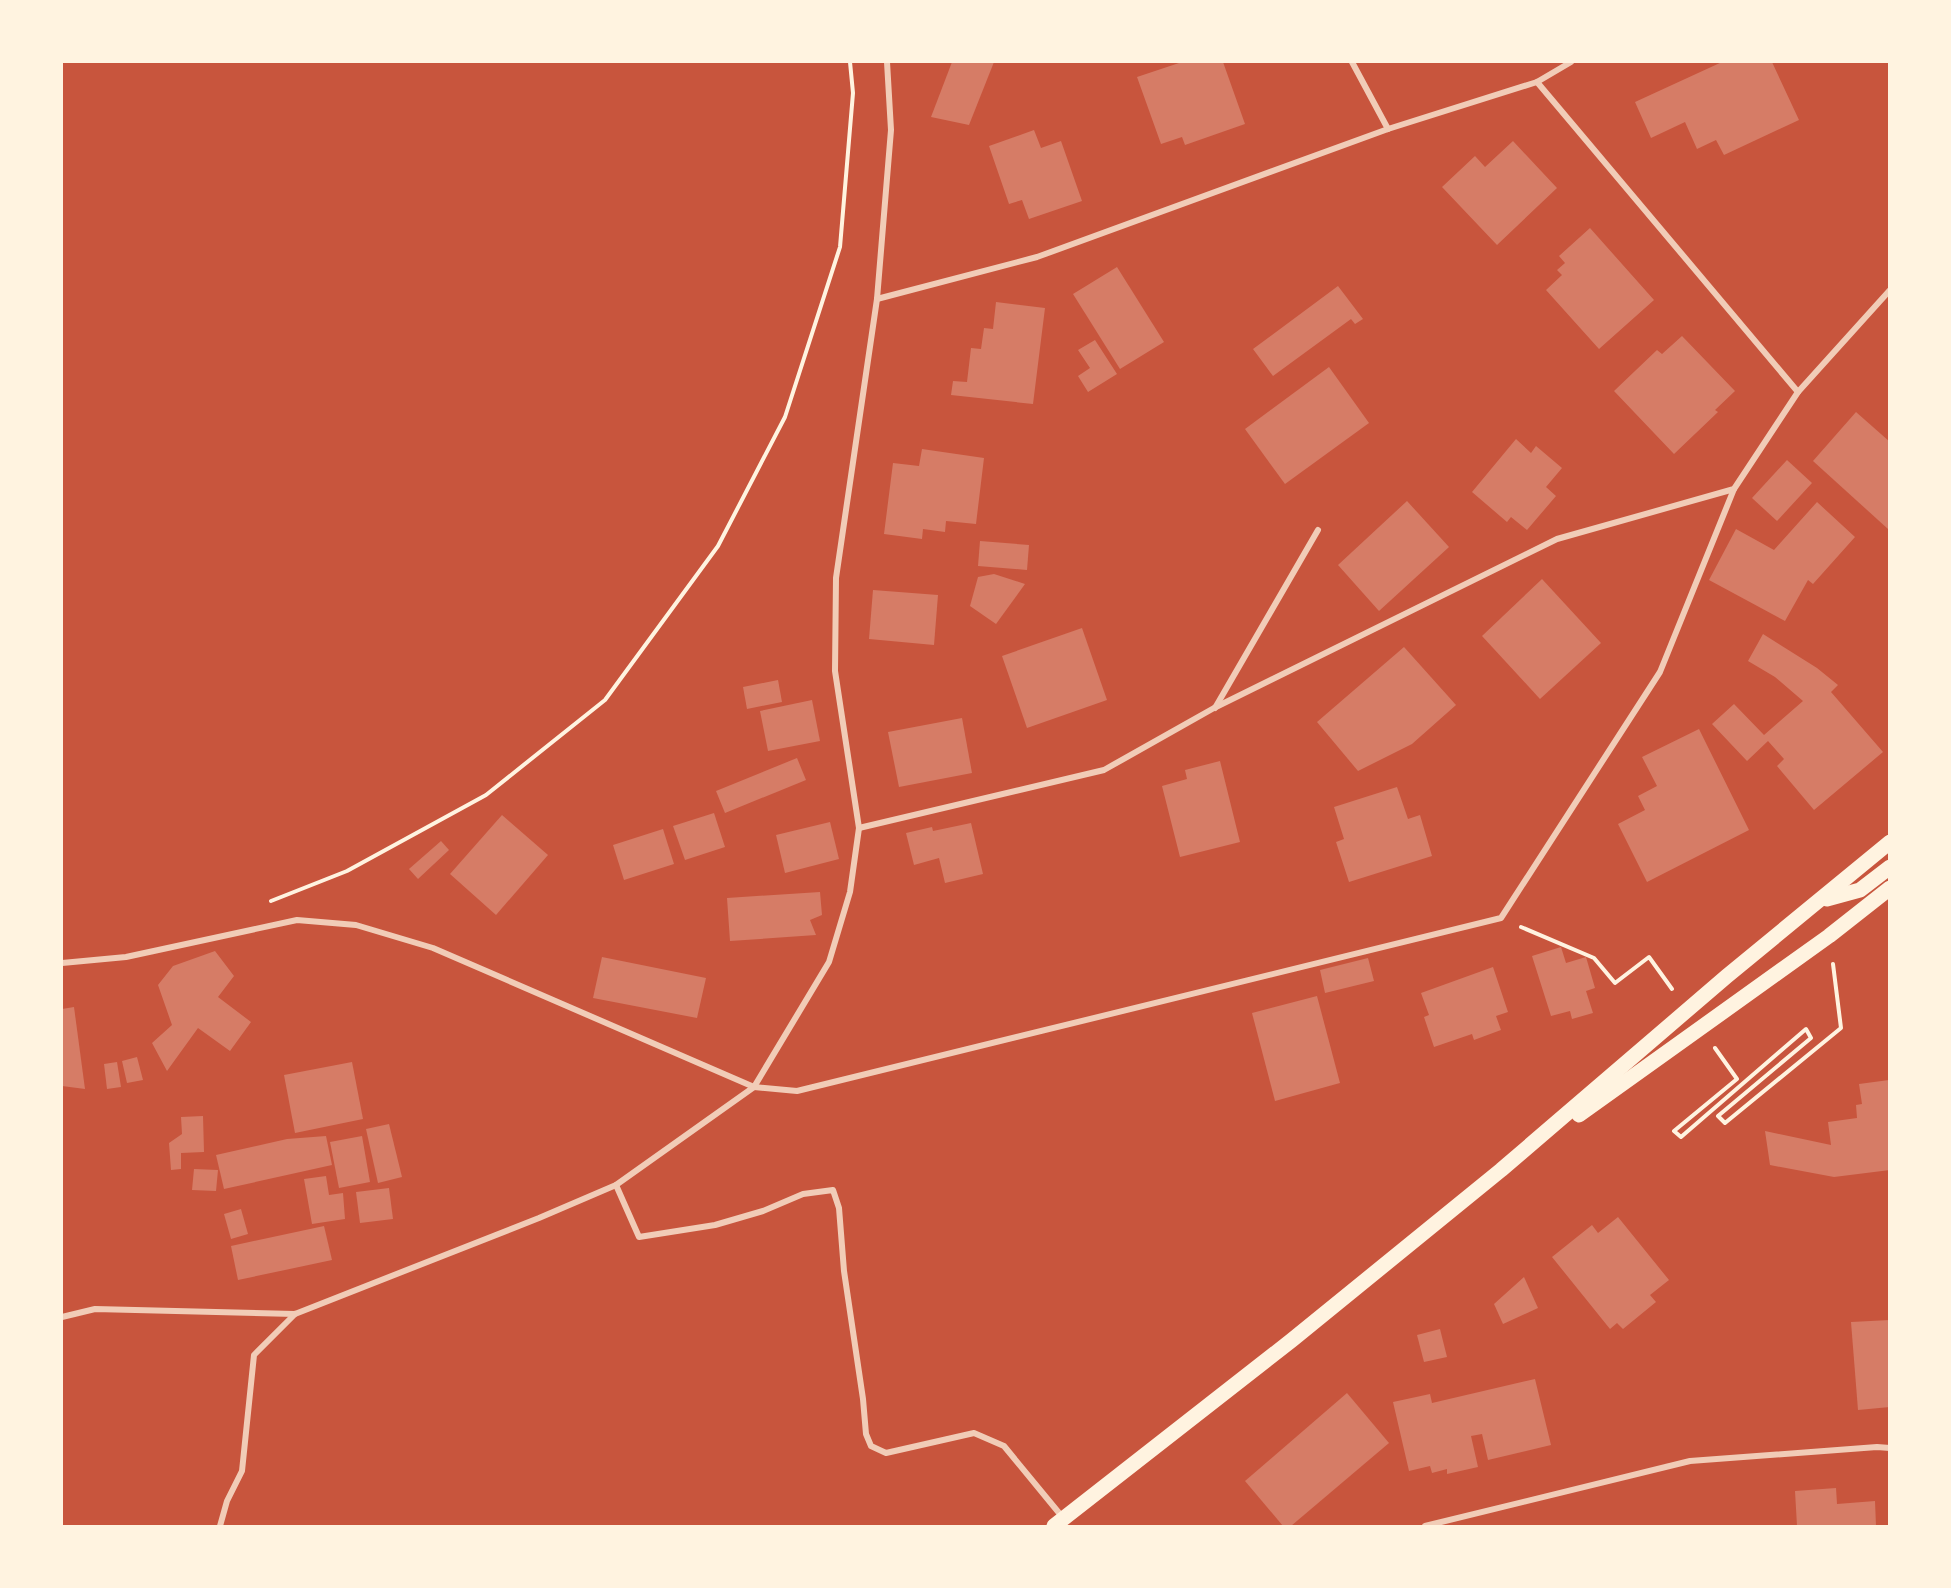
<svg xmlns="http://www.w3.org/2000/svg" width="1951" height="1588" font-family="Rubik,sans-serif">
<rect width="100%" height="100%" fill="#c8553d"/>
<g fill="#d67c66">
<polygon points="952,62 994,62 969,125 931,117"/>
<polygon points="1182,62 1223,62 1245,124 1185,145 1182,137 1161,144 1137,77"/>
<polygon points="1722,62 1772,62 1799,120 1724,155 1716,140 1697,149 1685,122 1651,138 1635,102"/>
<polygon points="1034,130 1041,148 1061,141 1082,201 1029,219 1022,200 1009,204 989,146"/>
<polygon points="1513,141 1557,188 1497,245 1442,187 1475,156 1485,167"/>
<polygon points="1590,228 1654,300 1599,349 1546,290 1562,275 1557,270 1565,263 1559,256"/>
<polygon points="1117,267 1164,342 1120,369 1073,294"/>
<polygon points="1338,286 1363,319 1355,324 1351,319 1273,376 1253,349"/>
<polygon points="996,302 1045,308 1033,404 951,395 953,381 967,382 971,348 981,349 984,328 993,329"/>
<polygon points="1682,336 1735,391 1715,410 1718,412 1674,454 1614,391 1657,350 1662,354"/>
<polygon points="1095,340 1117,374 1088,392 1078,376 1090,368 1078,350"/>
<polygon points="1329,367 1369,423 1285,484 1245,429"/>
<polygon points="1856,412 1890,442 1890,527 1888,529 1813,461"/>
<polygon points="1516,439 1531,453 1536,446 1562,468 1546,487 1556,496 1527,530 1511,517 1507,522 1472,492"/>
<polygon points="922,449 984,458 976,524 946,521 945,532 923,529 922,539 884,534 893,463 919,466"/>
<polygon points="1787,460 1812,483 1777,521 1752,498"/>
<polygon points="1407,501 1449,547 1379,611 1338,565"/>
<polygon points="1817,502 1855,537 1813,584 1808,580 1785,621 1709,580 1736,529 1774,550"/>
<polygon points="980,541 1029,545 1027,570 978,566"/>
<polygon points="994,574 1025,584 996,624 970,606 978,577"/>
<polygon points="1542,579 1601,643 1540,699 1482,636"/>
<polygon points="873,590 938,595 934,645 869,639"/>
<polygon points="1082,628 1107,700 1027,728 1002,656"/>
<polygon points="1763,634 1817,668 1838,685 1831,692 1883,752 1814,810 1777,766 1784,759 1768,741 1747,761 1712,724 1734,704 1764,735 1803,701 1775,677 1748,661"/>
<polygon points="1404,647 1456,705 1412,744 1358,771 1317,722"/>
<polygon points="778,680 782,702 747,709 743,687"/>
<polygon points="812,700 820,741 768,751 760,711"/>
<polygon points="962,718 972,773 899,787 888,732"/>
<polygon points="1699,729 1749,830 1647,882 1618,824 1645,810 1638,796 1657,786 1642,757"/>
<polygon points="797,758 806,780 725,813 716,791"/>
<polygon points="1220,761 1240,842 1180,857 1162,786 1187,779 1185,770"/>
<polygon points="1397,787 1408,819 1420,815 1432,856 1349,882 1336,842 1344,839 1334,807"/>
<polygon points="714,813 725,847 685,860 673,826"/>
<polygon points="502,815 548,855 496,915 450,874"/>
<polygon points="830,822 839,859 785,873 776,835"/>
<polygon points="971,823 983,874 945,883 939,858 914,865 906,833 932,827 933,831"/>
<polygon points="663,829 674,864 624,880 613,845"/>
<polygon points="441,841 449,850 418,879 409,869"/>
<polygon points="820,892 822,915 810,920 816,935 730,941 727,898"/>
<polygon points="1561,947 1566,963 1586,957 1595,988 1586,991 1593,1013 1572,1019 1570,1011 1551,1016 1532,956"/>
<polygon points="215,951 234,976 218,997 251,1022 230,1051 198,1028 167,1071 152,1043 172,1025 158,985 173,966"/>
<polygon points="602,957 706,978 697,1018 593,998"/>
<polygon points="1368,958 1374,981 1325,993 1320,970"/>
<polygon points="1493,967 1508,1012 1496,1016 1501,1030 1474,1040 1472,1034 1434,1047 1424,1017 1429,1015 1421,993"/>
<polygon points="1317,996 1340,1083 1275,1101 1252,1013"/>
<polygon points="74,1007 85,1089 62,1086 62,1009"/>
<polygon points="137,1057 143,1080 127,1083 122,1061"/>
<polygon points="117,1062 121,1087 107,1089 104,1064"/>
<polygon points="352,1062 363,1119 295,1133 284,1075"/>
<polygon points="1889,1080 1890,1170 1834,1177 1770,1165 1765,1131 1831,1145 1828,1122 1857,1118 1856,1105 1862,1104 1859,1084"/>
<polygon points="203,1116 204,1152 181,1153 181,1169 171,1170 169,1143 182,1134 181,1117"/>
<polygon points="389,1124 402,1177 378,1183 366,1129"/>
<polygon points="326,1136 332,1165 224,1189 216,1155 287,1139"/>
<polygon points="362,1136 370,1182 339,1188 330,1142"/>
<polygon points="194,1169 218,1170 216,1191 192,1190"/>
<polygon points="326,1176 329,1195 343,1193 345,1219 312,1224 304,1179"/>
<polygon points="389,1188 393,1219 360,1223 356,1192"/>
<polygon points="241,1209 248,1234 231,1239 224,1214"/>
<polygon points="1618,1217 1669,1280 1650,1295 1656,1302 1623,1329 1617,1323 1610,1329 1552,1257 1592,1225 1598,1233"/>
<polygon points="324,1226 332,1260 238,1280 231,1246"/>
<polygon points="1524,1277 1538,1308 1503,1324 1494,1304"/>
<polygon points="1890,1320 1890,1407 1858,1410 1851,1322"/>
<polygon points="1440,1329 1447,1357 1424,1362 1417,1335"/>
<polygon points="1535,1379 1551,1445 1488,1460 1482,1434 1471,1436 1478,1467 1447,1474 1447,1469 1432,1473 1430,1466 1409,1471 1393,1402 1430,1394 1432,1403"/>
<polygon points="1347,1393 1389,1443 1291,1526 1283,1526 1245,1481"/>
<polygon points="1836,1488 1837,1504 1875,1501 1876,1526 1797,1526 1795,1491"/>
</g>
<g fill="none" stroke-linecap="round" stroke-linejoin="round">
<g stroke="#fff3e0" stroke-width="4">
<polyline points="271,901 347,871 486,795 605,700 718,546 785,417 840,247 853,93 850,62"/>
<polyline points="1521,927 1594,958 1615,983 1649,957 1672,989"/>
<polyline points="1715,1048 1737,1079 1674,1131 1681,1137 1806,1029 1811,1038 1718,1116 1725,1123 1841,1028 1833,964"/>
</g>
<g stroke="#f1ccb7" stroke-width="6">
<polyline points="1352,62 1388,129"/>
<polyline points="1537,82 1798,392"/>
<polyline points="877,299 1037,257 1388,129 1537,82 1571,62"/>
<polyline points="1215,708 1318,530"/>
<polyline points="859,828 1104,770 1214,708 1557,539 1734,489 1798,392 1890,290"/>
<polyline points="62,963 126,957 297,920 356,925 433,948 754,1087 797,1091 1501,918 1660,672 1734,489"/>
<polyline points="616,1185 639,1237 715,1225 763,1211 803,1194 833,1190 839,1208 844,1271 863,1399 866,1434 871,1446 886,1453 974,1433 1004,1446 1064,1519"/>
<polyline points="62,1317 95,1309 295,1314 539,1218 616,1185 754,1087 829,962 850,892 859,828 835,671 836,578 877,299 891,130 887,62"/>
<polyline points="220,1526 227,1501 242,1471 254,1355 295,1314"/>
<polyline points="1425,1526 1690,1461 1877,1447 1890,1448"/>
</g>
<g stroke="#fff3e0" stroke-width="15">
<polyline points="1827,899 1860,890 1890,867"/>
<polyline points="1579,1115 1829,936 1890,888"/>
<polyline points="1054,1526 1292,1340 1501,1170 1727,976 1890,842"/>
</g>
</g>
<rect width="1951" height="1588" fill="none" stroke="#fff3e0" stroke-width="126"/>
</svg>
